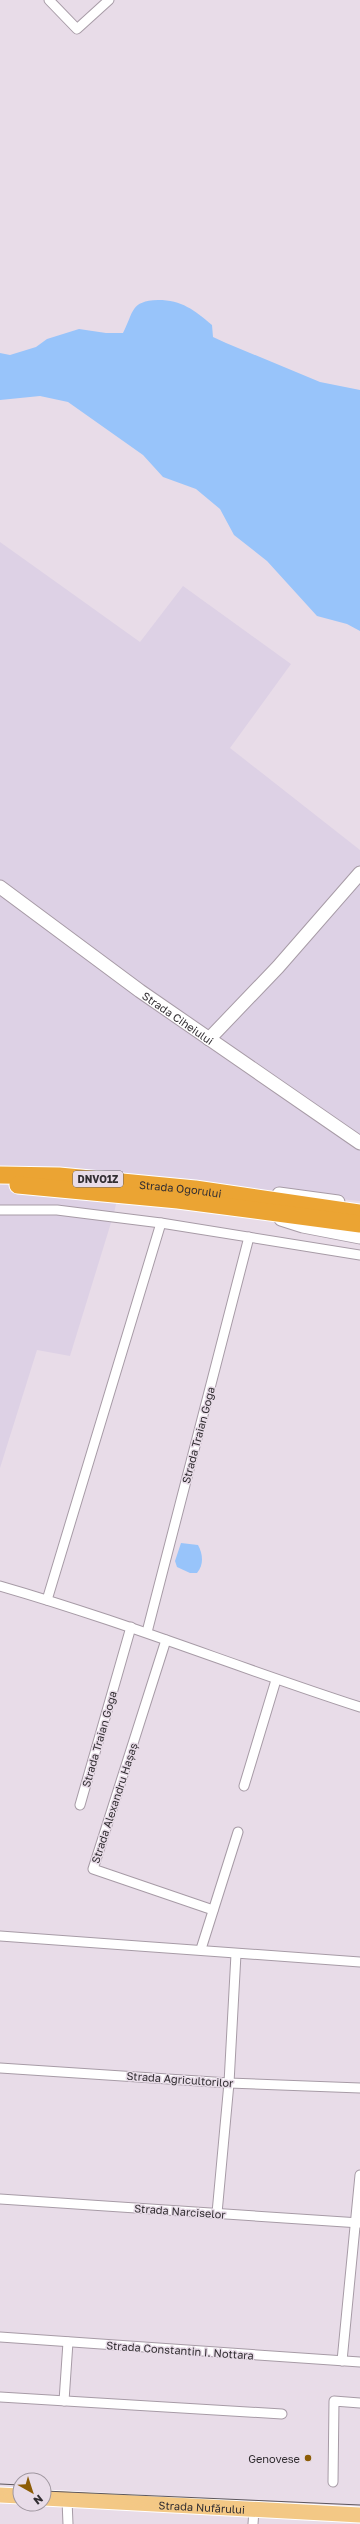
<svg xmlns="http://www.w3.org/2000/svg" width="360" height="2524" font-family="'Golos Text',sans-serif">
<rect width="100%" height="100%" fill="#e8dce8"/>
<polygon fill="#ddd1e5" points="0,542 140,642 183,586 291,664 230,748 360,850 360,1201 122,1177 114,1213 70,1356 37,1350 0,1468"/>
<g fill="#98c4fa">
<path d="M 158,300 C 182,300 194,310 212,325 L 213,337 L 226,343 L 320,382 L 360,390 L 360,631 L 347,624 L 317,616 L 267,561 L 234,535 L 220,509 L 196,489 L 163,477 L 143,455 L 68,402 L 40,396 L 0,400 L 0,353 L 10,355 L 36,347 L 47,339 L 79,329 L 106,333 L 123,333 C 134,312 130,301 158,300 Z"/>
<path d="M 181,1543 L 198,1545 C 203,1554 204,1565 197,1573 L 190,1573 L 177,1567 L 175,1561 Z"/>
</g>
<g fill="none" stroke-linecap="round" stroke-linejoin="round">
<g stroke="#a79ba6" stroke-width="11">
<g id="street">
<polyline points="49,0 77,29 109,0"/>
<polyline points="0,1210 57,1210 161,1223 360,1255"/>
<path d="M 0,1586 C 122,1621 239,1668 360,1707"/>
<polyline points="47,1600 161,1223"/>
<polyline points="147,1632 249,1237"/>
<polyline points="166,1640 93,1869 213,1910"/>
<polyline points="244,1786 276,1680"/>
<polyline points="80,1805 131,1627"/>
<polyline points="0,1936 360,1962"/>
<polyline points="201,1949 238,1832"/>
<polyline points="0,2068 229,2083 360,2088"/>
<polyline points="0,2199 360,2223"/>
<polyline points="217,2213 229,2083 236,1954"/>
<polyline points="0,2337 360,2362"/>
<polyline points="342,2361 360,2175"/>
<polyline points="0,2397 282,2414"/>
<polyline points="64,2401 68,2342"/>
<polyline points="333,2482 334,2401 360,2403"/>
<polyline points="67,2500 68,2524"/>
<polyline points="253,2524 254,2510"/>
</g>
</g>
<g stroke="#a79ba6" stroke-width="15">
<g id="secondary">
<path id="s1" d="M 0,887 L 140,991 L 360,1143"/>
<polyline points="209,1039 278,967 360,873"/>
<polyline points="279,1194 338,1202"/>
<polyline points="281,1219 303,1226 360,1237"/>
</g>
</g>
<g stroke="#fff" stroke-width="17">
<g id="primary">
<polyline points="0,2495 20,2496"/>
<path id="s2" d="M 44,2498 L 360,2515"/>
</g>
</g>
<g stroke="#fff" stroke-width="19">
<g id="highway">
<path id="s3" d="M 0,1175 L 59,1176 L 195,1189 L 360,1213"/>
<polyline points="18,1185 178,1200 360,1224"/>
</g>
</g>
<use href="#street" stroke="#fff" stroke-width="9"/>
<use href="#secondary" stroke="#fff" stroke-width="13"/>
<use href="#primary" stroke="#f3c885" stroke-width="15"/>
<use href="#highway" stroke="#eba433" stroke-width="17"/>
<g stroke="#5d575d" stroke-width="1">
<polyline points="0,2484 20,2485"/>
<polyline points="44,2491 360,2505"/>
</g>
</g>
<circle fill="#8d5c06" stroke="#e8dce8" stroke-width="1.5" cx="308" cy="2458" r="4"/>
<g text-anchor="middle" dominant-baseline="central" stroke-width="3" stroke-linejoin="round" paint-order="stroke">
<rect fill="#e8dce8" stroke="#696269" stroke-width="1" x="73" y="1171" width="50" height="16" rx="3"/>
<g font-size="10" font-weight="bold" fill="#322e32">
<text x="98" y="1179">DNVO1Z</text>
</g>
<g font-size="11" fill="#322e32" stroke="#e8dce8">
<text stroke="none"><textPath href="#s1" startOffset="221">Strada Ciheiului</textPath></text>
<text stroke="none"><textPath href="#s3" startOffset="181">Strada Ogorului</textPath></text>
<text transform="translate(198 1435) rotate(-75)">Strada Traian Goga</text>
<text transform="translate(99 1739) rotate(-74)">Strada Traian Goga</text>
<text transform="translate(114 1803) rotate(-72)">Strada Alexandru Hașaș</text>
<text transform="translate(180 2079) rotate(4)">Strada Agricultorilor</text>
<text transform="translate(180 2211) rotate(4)">Strada Narciselor</text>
<text transform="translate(180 2350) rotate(4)">Strada Constantin I. Nottara</text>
<text stroke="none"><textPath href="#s2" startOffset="158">Strada Nufărului</textPath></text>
</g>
<g font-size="11" fill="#322e32" stroke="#e8dce8" text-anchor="end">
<text x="300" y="2458">Genovese</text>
</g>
</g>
<g transform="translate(32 2492) rotate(141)"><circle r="19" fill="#e8dce8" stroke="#9f969f"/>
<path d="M0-3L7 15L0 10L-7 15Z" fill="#8d5c06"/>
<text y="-6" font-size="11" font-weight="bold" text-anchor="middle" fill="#322e32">N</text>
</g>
</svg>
